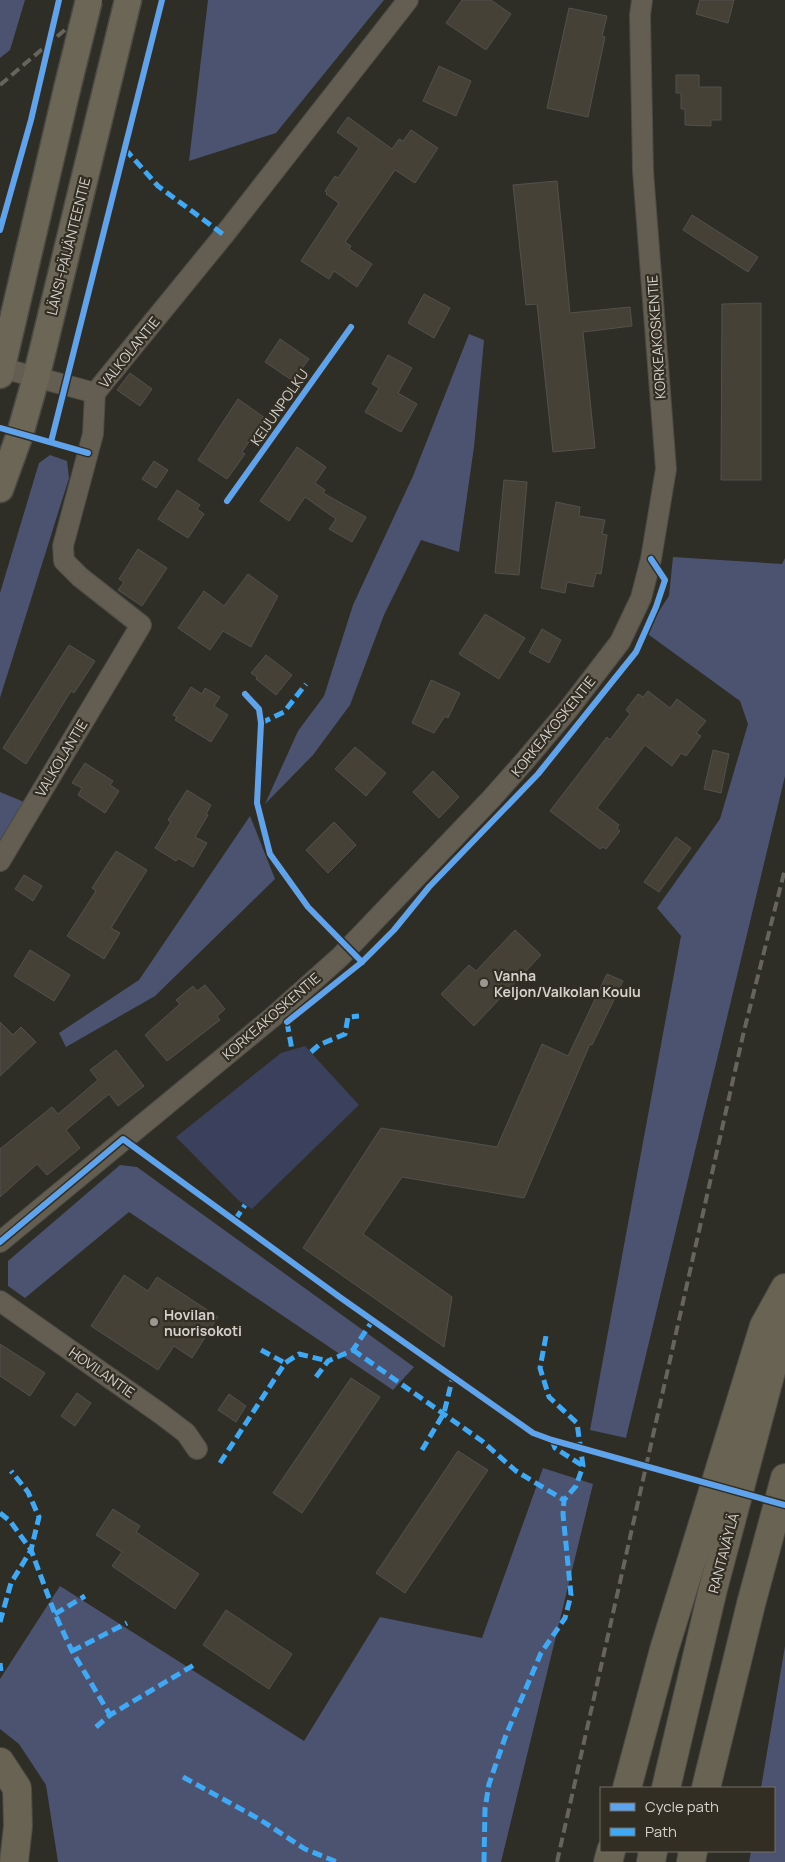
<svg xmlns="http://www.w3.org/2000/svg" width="785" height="1862" font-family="Manrope,sans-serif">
<rect width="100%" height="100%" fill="#2e2d26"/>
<polygon fill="#3b405c" points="305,1046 359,1105 252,1209 238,1200 176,1137 281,1053"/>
<g fill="#4c5370">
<polygon points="0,0 25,0 10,50 0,58"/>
<polygon points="208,0 384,0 276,133 189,161"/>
<polygon points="469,334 484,340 474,447 459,552 421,540 384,615 350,705 313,755 265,804 298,731 324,696 353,605 413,476"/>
<polygon points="50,455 67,461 69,478 0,698 0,593 39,463"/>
<polygon points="673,557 782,564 785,558 785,776 626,1438 590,1430 681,936 657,908 720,819 748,724 740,701 645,632 669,596"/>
<polygon points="0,792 29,804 0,850"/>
<polygon points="250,816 275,879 155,996 66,1047 59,1033 139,980"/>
<polygon points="120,1165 137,1167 414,1367 393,1390 129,1212 25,1298 8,1286 8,1261"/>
<polygon points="543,1468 593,1484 501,1862 58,1862 46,1785 19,1744 0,1729 0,1679 60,1586 304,1741 380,1617 482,1638"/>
<polygon points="785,1646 785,1862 749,1862 751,1851 774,1851 774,1788 761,1788"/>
</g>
<g fill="#454137" stroke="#52514c">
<polygon points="462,0 491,0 511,14 486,50 446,23"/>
<polygon points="700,0 734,0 728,23 696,14"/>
<polygon points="569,8 607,16 602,36 605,37 588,117 547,108"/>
<polygon points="439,66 471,81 456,116 423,101"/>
<polygon points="676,75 699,75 699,87 721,87 721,120 711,120 711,126 685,125 685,109 681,109 681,93 676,93"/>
<polygon points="348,117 392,149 399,139 403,141 411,130 438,148 415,183 395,170 345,242 351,246 349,249 372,264 357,287 334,271 329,279 301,261 339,203 326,194 327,193 325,191 335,176 338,178 359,148 337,132"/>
<polygon points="557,181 570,313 630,307 632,326 583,332 595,448 553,452 537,304 526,305 513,185"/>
<polygon points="692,215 758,257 748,272 683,230"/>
<polygon points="424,294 450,308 434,338 408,323"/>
<polygon points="761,303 761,480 721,480 722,304"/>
<polygon points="280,339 309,359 293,381 265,362"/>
<polygon points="388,355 412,368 398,393 417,404 401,432 365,412 379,388 372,384"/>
<polygon points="130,373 152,389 140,406 117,390"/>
<polygon points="238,399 265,418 242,452 245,454 227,479 198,460"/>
<polygon points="297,447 326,467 315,483 325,490 323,493 366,517 352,542 329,529 336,519 305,497 289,521 260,501"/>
<polygon points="154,461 168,470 156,488 142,479"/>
<polygon points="504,480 527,482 519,575 495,573"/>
<polygon points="177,490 200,505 197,509 204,514 188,538 158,519"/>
<polygon points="556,502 580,507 579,516 605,520 602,534 607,535 601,574 596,573 593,587 567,582 565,593 541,588"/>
<polygon points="138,549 167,568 142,606 118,590 124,582 119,579"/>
<polygon points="248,574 278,596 251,647 223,631 210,650 178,628 204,591 224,606"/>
<polygon points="485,614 525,638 499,679 459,654"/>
<polygon points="542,629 561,640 549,663 529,652"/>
<polygon points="69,645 95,661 74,693 71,691 26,764 3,748"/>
<polygon points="266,655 292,675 276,695 256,679 257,677 251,673"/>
<polygon points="431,680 460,693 448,718 445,716 434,733 412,723"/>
<polygon points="191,687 202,694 205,688 220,697 214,706 228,715 211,742 175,720 177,717 173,715"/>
<polygon points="648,691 670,708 677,699 706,721 696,733 701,736 686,756 681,753 672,766 645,745 597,808 619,825 617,828 620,831 606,849 603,847 600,849 550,811 607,737 610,740 630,714 626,710 638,694 643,697"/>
<polygon points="355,747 386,773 366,796 335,769"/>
<polygon points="713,750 729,754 721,793 704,789"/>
<polygon points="85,763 113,781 110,785 119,791 105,813 78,795 82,788 72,783"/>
<polygon points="433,771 459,797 439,818 413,792"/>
<polygon points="187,790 211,805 206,814 208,815 195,837 207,843 193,867 178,858 176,861 155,848 171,822 168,820"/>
<polygon points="334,822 356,845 328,873 306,850"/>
<polygon points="676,837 691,848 659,892 644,882"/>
<polygon points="116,851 147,870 111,928 120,933 104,959 67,936 96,891 92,888"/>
<polygon points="24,875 42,886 33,901 15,889"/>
<polygon points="515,930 541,955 474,1026 441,994 469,965 476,971"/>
<polygon points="30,950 70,975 54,1001 14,976"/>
<polygon points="607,974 623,981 592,1045 590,1044 524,1198 402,1177 363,1234 452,1297 444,1347 303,1248 381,1128 497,1147 542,1044 568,1056"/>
<polygon points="205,985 225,1009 217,1016 220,1020 167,1061 145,1035 180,1004 176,1000 193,986 197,991"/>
<polygon points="0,1022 13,1035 21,1027 36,1042 0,1076"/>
<polygon points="116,1050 144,1086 118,1106 109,1094 66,1130 80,1148 47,1175 37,1164 0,1197 0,1149 52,1107 58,1114 98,1080 90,1070"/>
<polygon points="124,1275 148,1291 157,1277 218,1317 192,1358 174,1346 158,1370 91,1326"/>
<polygon points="0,1344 45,1373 30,1396 0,1376"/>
<polygon points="351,1378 380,1397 302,1513 273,1493"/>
<polygon points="77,1393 91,1403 75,1426 61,1416"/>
<polygon points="229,1394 246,1406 236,1422 218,1410"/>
<polygon points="458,1451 488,1470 405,1593 376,1573"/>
<polygon points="113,1509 140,1526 136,1532 199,1574 175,1609 112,1566 122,1552 96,1535"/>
<polygon points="226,1610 292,1654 269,1689 203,1645"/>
</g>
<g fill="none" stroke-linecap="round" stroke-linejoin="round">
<g stroke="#4b4a45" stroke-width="22">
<g id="minor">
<polyline points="2,368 95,393"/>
<polyline points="0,861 141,625 80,577 64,561 63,546 93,434 95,393 224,235 408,0"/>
<polyline points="0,1242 274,1016 340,957 491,799 523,763 567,711 620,642 641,598 651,559 666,469 643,171 640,15 642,0"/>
<polyline points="0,1301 161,1414 186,1433 197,1449"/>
</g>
</g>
<g stroke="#4b4a45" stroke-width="29">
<g id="major">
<polyline points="0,375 67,89"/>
<polyline points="0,489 20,434 36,378 128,0"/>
</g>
</g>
<g stroke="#4b4a45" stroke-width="30">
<g id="highway">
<polyline points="0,1762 17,1788 18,1826 14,1862"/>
<polyline points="627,1788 664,1650 764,1326 785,1288"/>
<polyline points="666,1788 713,1589 785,1319"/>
<polyline points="706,1788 751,1604 785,1478"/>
<polyline points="608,1862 611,1851"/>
<polyline points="651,1862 653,1851"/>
<polyline points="691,1862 693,1851"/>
</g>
</g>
<use href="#minor" stroke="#635d52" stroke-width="20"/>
<use href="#major" stroke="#6c6657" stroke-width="26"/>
<use href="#highway" stroke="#696354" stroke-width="28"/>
<g stroke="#67645d" stroke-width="4" stroke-dasharray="10 5" stroke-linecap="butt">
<polyline points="0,85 100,0"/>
<polyline points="557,1862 744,1031 785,869"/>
</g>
<g stroke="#4b4a45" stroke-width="29" stroke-linecap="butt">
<polyline id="major-bridge" points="67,89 89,0"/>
</g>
<use href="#major-bridge" stroke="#6c6657" stroke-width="26"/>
<g stroke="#3fa9f5" stroke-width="5" stroke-dasharray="10 5" stroke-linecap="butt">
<polyline points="125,149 158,186 224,235"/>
<polyline points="261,723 284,712 306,684"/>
<polyline points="287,1022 292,1050"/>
<polyline points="311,1052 319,1045 345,1034 348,1017 359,1016"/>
<polyline points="235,1220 245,1205"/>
<polyline points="261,1350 285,1363"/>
<polyline points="353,1350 482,1441 516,1471 564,1500"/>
<polyline points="316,1377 328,1361 353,1350 373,1320"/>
<polyline points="552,1440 555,1448 583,1466"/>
<polyline points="422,1450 444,1413 453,1376"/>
<polyline points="220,1463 285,1363 299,1354 328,1361"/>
<polyline points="0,1513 10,1521 31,1550 55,1614 72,1651 110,1715"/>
<polyline points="55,1614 85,1596"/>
<polyline points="0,1622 11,1583 31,1550 39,1517 28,1492 11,1471"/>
<polyline points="72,1651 127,1623"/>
<polyline points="0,1663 1,1671"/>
<polyline points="96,1727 110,1715 194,1665"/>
<polyline points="183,1777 259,1819 305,1849 337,1862"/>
<polyline points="484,1862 485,1809 489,1784 506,1735 541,1653 565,1618 571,1595 563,1514 564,1500 576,1486 583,1466 577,1423 549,1397 540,1368 546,1336"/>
</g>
<g stroke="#322e23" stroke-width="9">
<g id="cycleway">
<polyline points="0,230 31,120 59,0"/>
<polyline points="0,428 88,453"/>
<polyline points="51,442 162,0"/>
<polyline points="227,501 351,327"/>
<polyline points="245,694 259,709 261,723 257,803 270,854 308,907 362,962"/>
<polyline points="287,1022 362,962 394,930 429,887 538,774 636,652 656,607 665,580 651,559"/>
<polyline points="0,1242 123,1139 341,1298 533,1433 552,1440 785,1505"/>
</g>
</g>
<use href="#cycleway" stroke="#60a3ed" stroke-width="6"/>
</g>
<g fill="#9a9891" stroke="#322e23" stroke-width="2">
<circle cx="484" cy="983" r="5"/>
<circle cx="154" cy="1322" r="5"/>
</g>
<g text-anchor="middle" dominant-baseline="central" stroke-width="4.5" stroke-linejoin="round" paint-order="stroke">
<g font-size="14" fill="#d4d1cb" stroke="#322e23">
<text transform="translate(68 246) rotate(-76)">LÄNSI-PÄIJÄNTEENTIE</text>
<text transform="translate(656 337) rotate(-94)">KORKEAKOSKENTIE</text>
<text transform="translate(129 352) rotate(-51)">VALKOLANTIE</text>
<text transform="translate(279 407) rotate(-55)">KEIJUNPOLKU</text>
<text transform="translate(553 726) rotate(-51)">KORKEAKOSKENTIE</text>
<text transform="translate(61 758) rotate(-59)">VALKOLANTIE</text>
<text transform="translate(271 1016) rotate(-41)">KORKEAKOSKENTIE</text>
<text transform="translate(102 1372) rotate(35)">HOVILANTIE</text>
<text transform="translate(723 1553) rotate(-75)">RANTAVÄYLÄ</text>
</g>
<g font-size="14" font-weight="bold" fill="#d4d1cb" stroke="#322e23" text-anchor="start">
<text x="494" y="975">Vanha<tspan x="494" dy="16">Keljon/Valkolan Koulu</tspan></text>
<text x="164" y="1314">Hovilan<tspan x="164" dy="16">nuorisokoti</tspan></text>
</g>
</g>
<rect x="600" y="1787" width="175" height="65" fill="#322e23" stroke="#736f66"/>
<rect x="610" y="1803" width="25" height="8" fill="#60a3ed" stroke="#736f66"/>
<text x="645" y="1812" font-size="15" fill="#d4d1cb">Cycle path</text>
<rect x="610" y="1828" width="25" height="8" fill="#3fa9f5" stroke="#736f66"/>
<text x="645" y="1837" font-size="15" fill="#d4d1cb">Path</text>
</svg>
